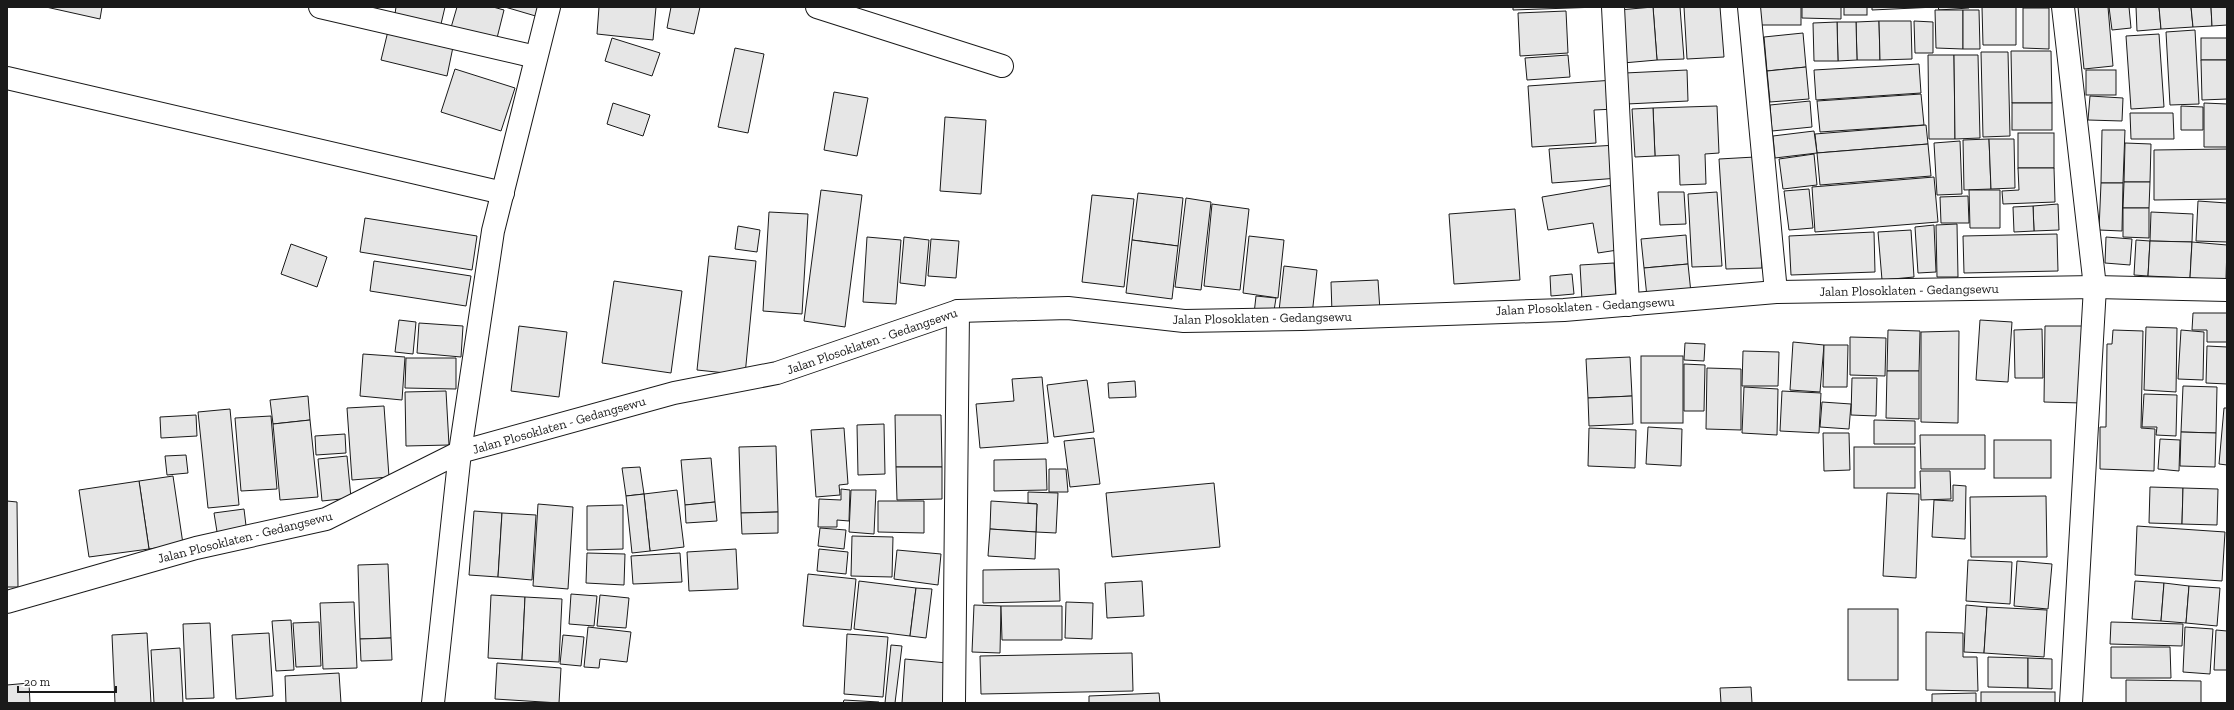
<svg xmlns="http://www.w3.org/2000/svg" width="2234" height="710" font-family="'Zilla Slab',serif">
<rect width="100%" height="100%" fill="#fff"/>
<g fill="#e6e6e6" stroke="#1a1a1a">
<polygon points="46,7 102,7 100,19"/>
<polygon points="396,7 445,7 441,24 395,14"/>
<polygon points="457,7 493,7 504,10 496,42 450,31"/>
<polygon points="505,7 542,7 539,17"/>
<polygon points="599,7 656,7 653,40 597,34"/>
<polygon points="671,7 700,7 694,34 667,28"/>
<polygon points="1513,7 1599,7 1513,10"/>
<polygon points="1653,7 1680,7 1684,59 1657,60"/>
<polygon points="1653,7 1657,60 1623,63 1619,10"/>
<polygon points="1684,7 1720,7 1724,57 1687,59"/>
<rect x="1759" y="7" width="42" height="18"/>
<polygon points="1802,7 1841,7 1841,19 1802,18"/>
<rect x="1844" y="7" width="23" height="8"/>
<polygon points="1872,7 1936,7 1872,10"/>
<polygon points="1938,7 1969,7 1969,8 1939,10"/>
<polygon points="1982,7 2016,7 2016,45 1983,45"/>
<polygon points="2078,7 2108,7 2113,66 2084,69"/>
<polygon points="2109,7 2129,7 2131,28 2112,30"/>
<polygon points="2136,7 2159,7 2161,29 2137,31"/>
<polygon points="2159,7 2191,7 2193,27 2161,29"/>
<polygon points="2191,7 2211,7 2212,26 2193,27"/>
<polygon points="2211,7 2227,7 2227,25 2212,26"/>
<polygon points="2023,8 2049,8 2049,49 2023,48"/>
<polygon points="1935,10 1963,10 1963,49 1936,48"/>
<polygon points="1963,10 1979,10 1980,49 1963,49"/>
<polygon points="1566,11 1568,53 1520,56 1518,13"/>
<polygon points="1879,21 1880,60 1857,60 1856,22"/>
<polygon points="1879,21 1911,21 1912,59 1880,60"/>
<polygon points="1914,21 1933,22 1933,53 1915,53"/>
<polygon points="1837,22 1856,22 1857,60 1838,61"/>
<polygon points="1837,22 1838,61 1814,61 1813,23"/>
<polygon points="2195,30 2199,104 2170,105 2166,32"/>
<polygon points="388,31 453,47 447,76 381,60"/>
<polygon points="1803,33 1806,67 1767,71 1764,37"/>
<polygon points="2159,34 2164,107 2131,109 2126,36"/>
<polygon points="612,38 660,53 652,76 605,61"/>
<rect x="2201" y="38" width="26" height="22"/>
<polygon points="735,48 764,54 748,133 718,127"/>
<polygon points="2011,51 2051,51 2052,103 2012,103"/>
<polygon points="1981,52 2008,52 2010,136 1983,137"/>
<polygon points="1568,55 1570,77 1527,80 1525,58"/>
<polygon points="1928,55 1954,55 1955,139 1929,139"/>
<polygon points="1954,55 1978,55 1980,138 1955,139"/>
<polygon points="2201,60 2227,60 2227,99 2202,100"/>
<polygon points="1919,64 1921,93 1816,100 1814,70"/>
<polygon points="1806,67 1809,99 1770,102 1767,71"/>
<polygon points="455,69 515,88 501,131 441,112"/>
<polygon points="1687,70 1688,101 1627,104 1625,73"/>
<rect x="2086" y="70" width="30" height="25"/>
<polygon points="1614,80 1616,109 1594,110 1596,143 1532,147 1528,86"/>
<polygon points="834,92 868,98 857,156 824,150"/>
<polygon points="1921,94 1924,125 1820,132 1817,101"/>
<polygon points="2090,96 2123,98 2122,121 2088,120"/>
<polygon points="1810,101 1812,127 1772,131 1770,105"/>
<polygon points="613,103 650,115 643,136 607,124"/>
<rect x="2012" y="103" width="40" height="27"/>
<polygon points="2204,103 2227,104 2227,147 2204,147"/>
<polygon points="1717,106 1719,153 1705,154 1706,184 1680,185 1679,155 1655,156 1653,108"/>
<polygon points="2181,106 2203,107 2203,130 2181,130"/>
<polygon points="1653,108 1655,156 1635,157 1632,109"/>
<polygon points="2130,113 2173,113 2174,139 2131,139"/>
<polygon points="945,117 986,120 981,194 940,191"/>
<polygon points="1926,125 1928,144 1817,153 1815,134"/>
<polygon points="2102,130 2125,130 2123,183 2101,183"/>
<polygon points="1814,131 1817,153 1775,158 1773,136"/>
<rect x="2018" y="133" width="36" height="35"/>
<polygon points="1989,139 1991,189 1964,190 1963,140"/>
<polygon points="1989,139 2014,139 2015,188 1991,189"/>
<polygon points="1960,141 1962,194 1937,195 1934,143"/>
<polygon points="2125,143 2151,144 2150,182 2124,182"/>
<polygon points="1928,144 1931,176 1820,185 1817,153"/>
<polygon points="1617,145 1619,178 1552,183 1549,149"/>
<polygon points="2227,149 2227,199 2154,200 2154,150"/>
<polygon points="1814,154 1817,185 1783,189 1779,159"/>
<polygon points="1755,157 1762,268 1726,269 1719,159"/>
<polygon points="2018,168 2054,168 2055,202 2003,204 2002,191 2019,190"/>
<polygon points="1934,177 1938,222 1815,232 1812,187"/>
<polygon points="2124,182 2150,182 2149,208 2123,208"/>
<polygon points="2101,183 2123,183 2122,231 2099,230"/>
<polygon points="1613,185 1624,249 1598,253 1593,223 1548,230 1542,197"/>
<polygon points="1809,189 1813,228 1789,230 1784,191"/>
<polygon points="821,190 862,195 845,327 804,321"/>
<polygon points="1969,190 2000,190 2000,228 1970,228"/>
<polygon points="1658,192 1684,192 1686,224 1660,225"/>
<polygon points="1717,192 1722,266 1692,267 1688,194"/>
<polygon points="1138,193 1183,198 1178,246 1132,240"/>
<polygon points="1092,195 1134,199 1124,287 1082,282"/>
<polygon points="1968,196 1969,223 1941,223 1940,197"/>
<polygon points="1186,198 1211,202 1201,290 1175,287"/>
<polygon points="2198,201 2227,203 2227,242 2196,241"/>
<polygon points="1212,204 1249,209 1240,290 1204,286"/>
<polygon points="2058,204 2059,230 2034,231 2033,206"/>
<polygon points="2033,206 2034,231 2014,232 2013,207"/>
<polygon points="2123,208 2149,208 2149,238 2123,237"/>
<polygon points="1515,209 1520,280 1454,284 1449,214"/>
<polygon points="769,212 808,214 802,314 763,311"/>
<polygon points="2151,212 2193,214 2192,242 2150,241"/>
<polygon points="365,218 477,236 472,270 360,252"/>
<polygon points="1957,224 1958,277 1937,277 1936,225"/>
<polygon points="1934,225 1936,272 1918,273 1915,227"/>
<polygon points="738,226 760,230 757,252 735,249"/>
<polygon points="1911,230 1914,277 1882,280 1878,232"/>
<polygon points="1874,232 1875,272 1791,275 1789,236"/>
<polygon points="2057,234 2058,271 1964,273 1963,236"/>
<polygon points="1686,235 1688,264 1644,268 1641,239"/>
<polygon points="1249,236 1284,240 1278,298 1243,293"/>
<polygon points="867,237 901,240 896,304 863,302"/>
<polygon points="904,237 929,240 925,286 900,283"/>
<polygon points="2106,237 2132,239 2130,265 2105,263"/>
<polygon points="931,239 959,241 956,278 928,276"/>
<polygon points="1132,240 1178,246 1172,299 1126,293"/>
<polygon points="2136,240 2150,241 2148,276 2134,275"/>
<polygon points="2150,241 2192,242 2190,278 2148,276"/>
<polygon points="2192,242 2227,245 2226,280 2190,278"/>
<polygon points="291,244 327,257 317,287 281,274"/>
<polygon points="709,256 756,261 745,375 697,370"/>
<polygon points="374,261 471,276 466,306 370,291"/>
<polygon points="1614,263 1616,299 1582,300 1580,265"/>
<polygon points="1688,264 1691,293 1647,297 1644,268"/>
<polygon points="1284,266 1317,270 1312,315 1279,311"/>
<polygon points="1572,274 1574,294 1551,296 1550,276"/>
<polygon points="1378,280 1380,311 1332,313 1331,282"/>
<polygon points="614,281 682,291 671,373 602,363"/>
<polygon points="1256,296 1276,298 1273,317 1254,314"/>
<polygon points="2193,313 2227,313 2227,342 2207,342 2207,330 2192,330"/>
<polygon points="399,320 416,322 413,354 395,352"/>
<polygon points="1980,320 2012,322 2008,382 1976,380"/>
<polygon points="419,323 463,326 461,357 417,353"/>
<polygon points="519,326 567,332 559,397 511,391"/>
<polygon points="2045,326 2083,326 2082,403 2044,402"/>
<polygon points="2146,327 2177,328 2176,392 2144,390"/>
<polygon points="2042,329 2043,378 2015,378 2014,330"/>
<polygon points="1888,330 1920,331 1919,371 1887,371"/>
<polygon points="2113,330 2143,331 2141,428 2155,429 2154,471 2100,469 2100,427 2106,427 2107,344 2112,344"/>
<polygon points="2181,330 2204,332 2203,380 2178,379"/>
<polygon points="1959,331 1958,423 1921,422 1921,332"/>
<polygon points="1850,337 1886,338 1885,376 1850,375"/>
<polygon points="1793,342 1824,345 1820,392 1790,390"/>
<polygon points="1685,343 1705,344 1704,361 1684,360"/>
<polygon points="1824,345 1848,345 1847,387 1823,387"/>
<polygon points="2207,346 2227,347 2227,384 2206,383"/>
<polygon points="1743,351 1779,352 1778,386 1742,386"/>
<polygon points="363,354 405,357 402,400 360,396"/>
<rect x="1641" y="356" width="42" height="67"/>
<polygon points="1630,357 1632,396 1588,398 1586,359"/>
<polygon points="406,358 456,358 456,389 405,388"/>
<polygon points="1684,364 1705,365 1704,411 1684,411"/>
<polygon points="1707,368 1741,369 1741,430 1706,429"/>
<polygon points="1887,371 1919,371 1919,419 1886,418"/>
<polygon points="1042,377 1048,443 980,448 976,404 1014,401 1012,379"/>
<polygon points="1852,378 1877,378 1876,416 1851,415"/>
<polygon points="1087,380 1094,432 1054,437 1047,385"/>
<polygon points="1135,381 1136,397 1109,398 1108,383"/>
<polygon points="2183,386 2217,387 2216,433 2181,432"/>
<polygon points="1744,387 1778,389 1777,435 1742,433"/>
<polygon points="446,391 449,445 406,446 405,392"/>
<polygon points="1782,391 1821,393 1819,433 1780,431"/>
<polygon points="2144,394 2177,395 2176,436 2156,435 2157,427 2142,427"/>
<polygon points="308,396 310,420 273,424 270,400"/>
<polygon points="1632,396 1633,424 1589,426 1588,398"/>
<polygon points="1822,402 1851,404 1849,429 1820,427"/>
<polygon points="384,406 389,477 352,480 347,408"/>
<polygon points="2224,408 2227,408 2227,465 2219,464"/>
<polygon points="230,409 239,505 208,508 198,412"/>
<polygon points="196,415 197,436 161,438 160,417"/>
<polygon points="895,415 941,415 942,467 896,467"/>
<polygon points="271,416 277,489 241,491 235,418"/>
<polygon points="310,420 318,497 280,500 273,424"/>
<polygon points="1874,420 1915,421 1915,444 1874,444"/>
<polygon points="884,424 885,474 858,475 857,425"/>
<polygon points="1648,427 1682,429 1681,466 1646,464"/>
<polygon points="844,428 848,484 839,485 840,495 816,497 811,430"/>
<polygon points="1589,428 1636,430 1635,468 1588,466"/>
<polygon points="2181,432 2216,433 2215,467 2180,466"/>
<polygon points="1823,433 1849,433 1850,470 1824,471"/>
<polygon points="345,434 346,453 316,455 315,436"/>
<polygon points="1920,435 1985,435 1985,469 1921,469"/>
<polygon points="1094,438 1100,484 1070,487 1064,441"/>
<polygon points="2160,439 2180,440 2179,471 2158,469"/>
<rect x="1994" y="440" width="57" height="38"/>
<polygon points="776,446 778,512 741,513 739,447"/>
<rect x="1854" y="447" width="61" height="41"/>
<polygon points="186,455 188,473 167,475 165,456"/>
<polygon points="347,456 351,498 322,501 318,459"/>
<polygon points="711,458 715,502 685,505 681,460"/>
<polygon points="1046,459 1047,490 994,491 994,460"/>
<polygon points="640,467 644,494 626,496 622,468"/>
<polygon points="896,467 942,467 942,499 897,500"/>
<polygon points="1049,469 1066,469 1068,492 1049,492"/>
<polygon points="1920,471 1950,471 1951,499 1921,500"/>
<polygon points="173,476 183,544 149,549 139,481"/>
<polygon points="139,481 149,549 89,557 79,490"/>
<polygon points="1214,483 1220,547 1112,557 1106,493"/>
<polygon points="1953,485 1966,486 1965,539 1932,537 1934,500 1953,501"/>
<polygon points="2150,487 2183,488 2182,524 2149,523"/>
<polygon points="2183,488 2218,489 2217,525 2182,524"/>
<polygon points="841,489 850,490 849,521 837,520 837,527 818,527 819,499 841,500"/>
<polygon points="677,490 684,547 650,551 644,494"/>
<polygon points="851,490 876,490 874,534 849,532"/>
<polygon points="1028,492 1058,493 1056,533 1036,532 1037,504 1028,503"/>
<polygon points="1887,493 1919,494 1916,578 1883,576"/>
<polygon points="644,494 650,551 632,553 626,496"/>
<polygon points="2046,496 2047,557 1971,557 1970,497"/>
<polygon points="7,501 17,502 18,587 7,587"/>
<polygon points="878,501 924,501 924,533 878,532"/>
<polygon points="991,501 1037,504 1036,532 990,529"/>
<polygon points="715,502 717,521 686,523 685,505"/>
<polygon points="538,504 573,507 568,589 533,586"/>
<polygon points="623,505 623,549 587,550 587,506"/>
<polygon points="244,509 247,534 218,538 214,513"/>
<polygon points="474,511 502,513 498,577 469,575"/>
<polygon points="778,512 778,533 742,534 741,513"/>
<polygon points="502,513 536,515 532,580 498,577"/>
<polygon points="2137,526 2225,532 2222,581 2135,575"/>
<polygon points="820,528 846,530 844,549 818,546"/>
<polygon points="990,529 1036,532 1035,559 988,556"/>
<polygon points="852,536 893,537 892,577 851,576"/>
<polygon points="736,549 738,589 689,591 687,552"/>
<polygon points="819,549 848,552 846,574 817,571"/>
<polygon points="897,550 941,554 938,585 894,579"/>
<polygon points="587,553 625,554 624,585 586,583"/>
<polygon points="680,553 682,582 633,584 631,556"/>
<polygon points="1968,560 2012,562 2010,604 1966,601"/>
<polygon points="2017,561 2052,564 2048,609 2014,606"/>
<polygon points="388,564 391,638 360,639 358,565"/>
<polygon points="1059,569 1060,601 983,603 983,570"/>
<polygon points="808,574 856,579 851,630 803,626"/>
<polygon points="859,581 916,588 910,636 854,629"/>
<polygon points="1142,581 1144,616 1107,618 1105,583"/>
<polygon points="2135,581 2164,583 2161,621 2132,619"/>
<polygon points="2164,583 2189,586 2186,623 2161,621"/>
<polygon points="2189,586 2220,588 2217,626 2186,623"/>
<polygon points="916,588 932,589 926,638 910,636"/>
<polygon points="571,594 597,596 594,626 569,624"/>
<polygon points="491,595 525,597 522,660 488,658"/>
<polygon points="600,595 629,598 626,628 597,626"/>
<polygon points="525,597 562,599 559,662 522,660"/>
<polygon points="354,602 357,668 323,669 320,603"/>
<polygon points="1066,602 1093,603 1092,639 1065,638"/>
<polygon points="974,605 1001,606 1000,653 972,652"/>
<polygon points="1966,605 1987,607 1984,653 1964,652"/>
<polygon points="1001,606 1062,606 1062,640 1002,640"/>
<polygon points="1987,607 2047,610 2044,657 1984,653"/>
<rect x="1848" y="609" width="50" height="71"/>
<polygon points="291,620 294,670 276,671 272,621"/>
<polygon points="319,622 321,666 296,667 293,623"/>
<polygon points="2111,622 2183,624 2182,646 2110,644"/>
<polygon points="210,623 214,698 186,699 183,624"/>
<polygon points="588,627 631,632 627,662 600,659 599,668 584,667"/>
<polygon points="2185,627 2213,629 2210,674 2183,672"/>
<polygon points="2216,630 2227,631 2227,670 2214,670"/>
<polygon points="1926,632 1963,633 1963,657 1977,657 1978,691 1926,690"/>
<polygon points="147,633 151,703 115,703 112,635"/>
<polygon points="269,633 273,696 236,699 232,635"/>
<polygon points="847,634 888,637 883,697 844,694"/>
<polygon points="563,635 584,637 581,666 560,664"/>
<polygon points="391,638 392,660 361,661 360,639"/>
<polygon points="891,645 902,646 895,703 885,703"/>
<polygon points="2111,647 2170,647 2171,678 2111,678"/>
<polygon points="180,648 183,703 154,703 151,650"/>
<polygon points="1132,653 1133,691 981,694 980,656"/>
<polygon points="1988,657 2028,658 2028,688 1988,687"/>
<polygon points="2028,658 2052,659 2052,689 2028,688"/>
<polygon points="905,659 947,663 944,703 902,703"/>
<polygon points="497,663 561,668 559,703 495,699"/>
<polygon points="339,673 341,703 286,703 285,676"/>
<polygon points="2126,680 2201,681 2201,703 2126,703"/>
<polygon points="29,683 30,703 7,703 7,685"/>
<polygon points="1751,687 1752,703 1721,703 1720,688"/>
<rect x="1981" y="692" width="74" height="11"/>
<polygon points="1159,693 1160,703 1089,703 1089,696"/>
<polygon points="1976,693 1976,703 1932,703 1932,694"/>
<polygon points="844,700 879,702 879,703 843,703"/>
</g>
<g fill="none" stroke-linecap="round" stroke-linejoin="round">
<g stroke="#1a1a1a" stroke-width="24">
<g id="minor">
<polyline points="320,7 536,57"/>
<polyline points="817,7 1002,66"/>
<polyline points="1613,7 1628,305"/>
<polyline points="1749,7 1776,292"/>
<polyline points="2063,7 2095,287 2071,703"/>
<polyline points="7,78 503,193"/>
<polyline points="433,703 460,452 493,231 549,7"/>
<polyline points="954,703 958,311"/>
</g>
</g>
<g stroke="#1a1a1a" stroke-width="24">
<polyline id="major" points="7,602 196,548 326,519 460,452 674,393 777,373 958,311 1068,308 1184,321 1302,319 1564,310 1776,292 2095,287 2227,290"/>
</g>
<use href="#minor" stroke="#fff" stroke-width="22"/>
<use href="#major" stroke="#fff" stroke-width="22"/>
</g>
<g text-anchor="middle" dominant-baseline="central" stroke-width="3" stroke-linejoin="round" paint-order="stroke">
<g font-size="13" fill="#1a1a1a" stroke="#fff">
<text transform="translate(1909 290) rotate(-1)">Jalan Plosoklaten - Gedangsewu</text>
<text transform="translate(1585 306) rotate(-3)">Jalan Plosoklaten - Gedangsewu</text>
<text transform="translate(1262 318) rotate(-1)">Jalan Plosoklaten - Gedangsewu</text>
<text transform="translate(872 341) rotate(-19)">Jalan Plosoklaten - Gedangsewu</text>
<text transform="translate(559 425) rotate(-16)">Jalan Plosoklaten - Gedangsewu</text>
<text transform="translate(245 537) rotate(-14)">Jalan Plosoklaten - Gedangsewu</text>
</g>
</g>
<rect width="2234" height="710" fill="none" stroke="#1a1a1a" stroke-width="16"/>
<path d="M18 686v6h98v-6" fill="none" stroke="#1a1a1a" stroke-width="2"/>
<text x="24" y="686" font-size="12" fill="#1a1a1a" stroke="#ffffff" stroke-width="3" paint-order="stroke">20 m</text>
</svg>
